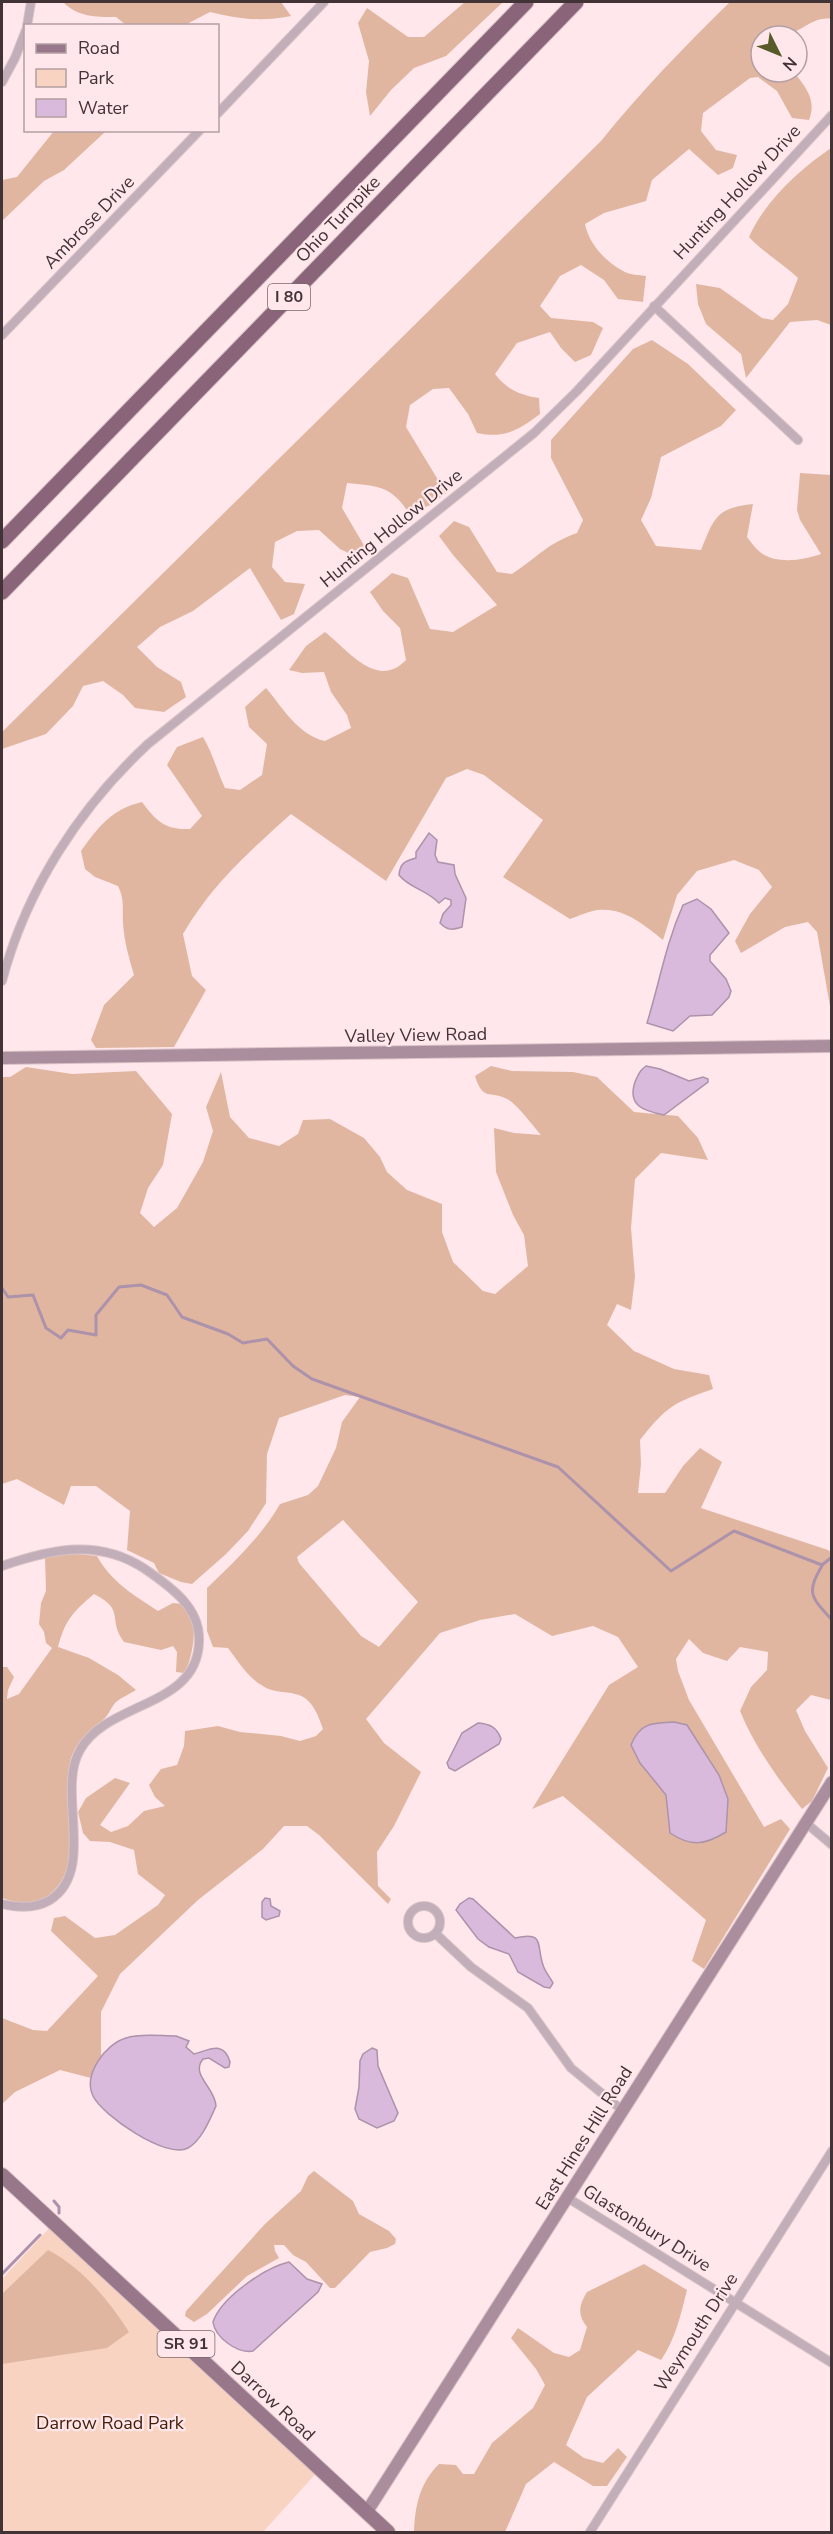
<svg xmlns="http://www.w3.org/2000/svg" width="833" height="2534" font-family="'Nunito Sans',sans-serif">
<rect width="100%" height="100%" fill="#ffe7eb"/>
<polygon fill="#f8d3c1" points="54,2223 320,2469 263,2532 2,2532 2,2279"/>
<g fill="#e1b6a1" fill-rule="evenodd">
<path d="M 63,2 L 281,2 L 291,16 C 260,22 240,19 210,12 L 185,25 L 126,25 L 116,17 C 95,17 78,17 63,2 Z"/>
<polygon points="465,2 503,2 446,56 414,68 391,90 370,116 366,92 369,61 358,23 367,8 408,37 424,37"/>
<path d="M 730,2 L 831,2 L 831,19 C 815,16 801,31 786,36 C 779,38 769,36 761,36 L 761,72 L 794,72 C 806,88 817,100 809,120 L 792,118 L 777,91 L 758,77 L 750,78 L 703,113 L 701,131 L 716,150 L 737,155 L 733,168 L 718,175 L 689,149 L 652,180 L 646,201 L 604,213 L 585,224 C 589,244 605,261 623,271 C 629,275 639,275 646,276 L 643,302 L 618,299 L 604,280 L 581,265 L 560,276 L 540,306 L 551,318 L 593,322 L 603,328 L 591,355 L 575,362 L 561,348 L 550,332 L 517,343 L 495,374 C 506,389 520,395 539,398 L 540,414 C 518,430 505,439 477,433 L 468,414 L 449,388 L 433,389 L 410,405 L 406,427 L 446,493 L 431,505 L 408,512 C 391,485 376,486 347,483 L 342,508 L 365,547 L 355,556 L 340,549 L 319,530 L 297,531 L 275,542 L 272,567 L 285,582 L 305,584 L 294,614 L 281,620 L 250,568 L 193,611 L 160,627 L 137,647 L 157,667 L 181,682 L 186,697 L 164,712 L 135,708 L 123,695 L 103,681 L 83,686 L 73,706 L 46,734 L 2,749 L 2,732 L 601,141 C 641,91 685,46 730,2 Z"/>
<polygon points="54,131 106,131 64,170 44,181 2,221 2,180 17,177"/>
<path d="M 831,148 L 831,325 L 817,320 L 790,322 L 746,378 L 741,354 L 706,324 L 698,304 L 696,284 L 720,288 L 762,318 L 773,320 L 788,304 L 798,278 C 782,263 764,253 749,237 C 765,201 799,170 831,148 Z"/>
<path d="M 652,340 L 688,364 L 736,410 L 721,426 L 661,457 L 651,498 L 641,520 L 656,546 L 701,550 C 714,519 715,508 753,504 L 747,537 C 751,542 755,548 760,552 C 776,565 804,560 821,554 L 800,520 L 797,510 L 800,473 L 831,475 L 831,1012 L 817,932 L 808,922 L 785,927 L 741,953 L 735,941 L 750,914 L 772,887 L 759,870 L 734,860 L 697,871 L 677,895 L 663,940 C 645,925 623,907 598,910 C 589,911 579,916 570,919 L 503,877 L 543,820 L 484,775 L 467,769 L 446,778 L 386,881 L 291,814 C 247,854 214,882 183,934 L 192,976 L 206,990 L 174,1047 L 96,1048 L 91,1040 L 104,1005 L 134,975 C 129,958 124,941 123,923 C 122,907 125,901 118,886 L 95,877 L 85,869 L 81,851 C 99,826 112,809 142,802 C 156,821 165,830 190,829 L 202,816 L 167,765 L 177,747 L 203,737 C 213,754 217,771 225,788 L 240,790 L 262,775 L 267,744 L 249,727 L 245,707 L 266,688 C 283,708 298,735 325,741 L 351,728 L 347,715 L 331,692 L 324,672 L 302,673 L 289,670 L 306,646 L 325,632 C 349,651 377,690 406,660 L 400,628 L 383,611 L 370,592 L 392,573 L 408,578 L 430,629 L 453,632 L 497,605 L 453,555 L 439,536 L 454,521 L 469,527 L 497,572 L 512,574 C 538,557 546,544 577,533 L 583,520 L 551,458 L 551,440 L 633,349 Z"/>
<path d="M 491,1066 L 512,1071 L 573,1072 L 597,1077 L 634,1112 L 678,1116 L 698,1138 L 708,1160 L 661,1153 L 635,1179 L 631,1228 L 635,1277 L 631,1310 L 617,1304 L 607,1325 L 634,1351 L 674,1369 L 709,1375 L 713,1389 C 673,1403 667,1406 640,1440 L 641,1464 L 638,1493 L 665,1493 L 683,1466 L 700,1448 L 722,1462 L 701,1508 L 828,1550 L 832,1553 L 831,1700 L 811,1695 L 796,1710 L 805,1731 L 828,1768 L 812,1801 L 802,1809 C 777,1778 755,1747 740,1711 L 751,1687 L 767,1670 L 768,1652 L 740,1647 L 727,1661 L 703,1653 L 689,1639 L 676,1659 L 678,1671 L 689,1700 L 764,1827 L 781,1819 L 790,1829 L 704,1969 L 692,1961 L 706,1920 L 563,1796 L 532,1809 L 609,1685 L 638,1667 L 618,1637 L 593,1626 L 552,1636 L 515,1614 L 480,1620 L 440,1633 L 366,1719 L 384,1743 L 421,1772 L 394,1826 L 377,1852 L 378,1886 L 391,1899 L 388,1904 L 319,1835 L 307,1826 L 284,1826 L 263,1849 L 198,1900 L 120,1974 L 101,2012 L 101,2057 L 91,2078 L 60,2070 L 15,2092 L 2,2104 L 2,2018 L 33,2030 L 47,2031 L 98,1976 L 51,1931 L 54,1918 L 65,1916 L 95,1938 L 115,1935 L 158,1905 L 165,1895 L 138,1874 L 134,1850 L 110,1842 L 90,1841 L 83,1833 L 78,1812 L 86,1798 L 115,1778 L 130,1783 L 100,1825 L 111,1832 L 128,1826 L 144,1811 L 165,1806 L 155,1797 L 149,1785 L 161,1769 L 177,1765 L 184,1746 L 185,1731 L 218,1726 L 240,1732 L 281,1736 L 300,1741 L 316,1736 L 323,1729 C 318,1715 312,1697 295,1694 C 284,1691 273,1693 263,1686 C 248,1678 238,1661 228,1648 L 213,1647 L 207,1631 L 207,1588 C 234,1562 261,1537 280,1504 L 308,1495 L 318,1486 L 336,1448 L 342,1422 L 360,1397 L 345,1395 L 279,1418 L 267,1454 L 266,1503 L 248,1531 L 226,1554 L 192,1584 L 181,1582 L 159,1573 L 154,1563 L 127,1550 L 130,1511 L 96,1486 L 71,1486 L 64,1505 L 17,1479 L 2,1484 L 2,1077 L 10,1077 L 26,1067 L 72,1074 L 136,1071 L 172,1114 L 163,1165 L 148,1188 L 140,1213 L 154,1227 L 177,1208 L 203,1162 L 213,1131 L 206,1107 L 221,1072 L 230,1117 L 249,1138 L 279,1146 L 298,1134 L 303,1120 L 330,1119 L 364,1138 L 380,1157 L 387,1172 L 407,1190 L 442,1204 L 442,1232 L 453,1262 L 483,1291 L 495,1294 L 528,1266 L 524,1235 L 513,1215 L 496,1172 L 494,1128 L 514,1133 L 541,1135 C 533,1126 517,1104 507,1099 C 490,1090 483,1102 475,1076 ZM 343,1520 L 418,1602 L 379,1647 L 361,1636 L 299,1563 L 297,1557 Z"/>
<path d="M 67,1553 L 97,1556 C 111,1582 134,1595 158,1611 L 173,1603 L 182,1604 C 185,1610 190,1615 192,1621 C 197,1632 191,1663 184,1673 L 176,1672 L 177,1652 L 173,1646 L 161,1650 L 124,1642 C 107,1619 126,1610 94,1594 C 73,1612 65,1620 58,1647 L 89,1658 L 118,1675 L 136,1690 C 130,1694 122,1697 116,1702 C 111,1707 109,1715 103,1720 C 89,1732 73,1744 70,1763 C 63,1804 87,1865 49,1895 C 35,1907 18,1904 2,1898 L 2,1667 L 7,1667 L 14,1677 L 8,1690 L 7,1699 L 19,1694 L 52,1648 L 46,1643 L 44,1632 L 39,1624 L 41,1603 L 46,1591 L 45,1557 Z"/>
<polygon points="314,2171 353,2201 359,2214 389,2231 396,2239 395,2244 387,2248 370,2252 335,2288 330,2288 306,2262 293,2255 284,2245 274,2245 275,2251 279,2258 247,2276 207,2314 194,2322 185,2316 186,2311 265,2224 301,2191 308,2176"/>
<path d="M 48,2250 C 81,2267 109,2300 129,2332 L 107,2348 L 2,2364 L 2,2294 Z"/>
<path d="M 644,2264 L 687,2290 C 681,2314 675,2340 661,2360 L 638,2350 L 587,2397 L 566,2445 L 584,2458 L 603,2463 L 618,2448 L 627,2457 L 607,2486 L 593,2486 L 554,2462 L 526,2484 L 505,2532 L 414,2532 C 415,2505 420,2483 439,2464 L 456,2465 L 463,2474 L 474,2474 L 492,2443 L 533,2408 L 545,2385 L 536,2369 L 511,2338 L 518,2328 L 554,2353 L 569,2357 L 580,2350 L 587,2327 C 577,2315 579,2305 587,2292 Z"/>
</g>
<g fill="#d9badc" stroke="#ac92aa" stroke-width="1.5">
<path d="M 429,833 L 437,840 L 435,855 L 438,862 L 454,865 L 455,874 L 466,898 L 462,927 C 452,930 448,931 440,923 L 443,914 L 451,905 L 451,900 L 445,898 L 439,903 C 427,890 409,888 399,875 C 400,863 405,861 416,858 L 416,852 Z"/>
<path d="M 697,899 L 711,909 L 729,933 L 710,955 L 710,961 L 726,979 L 731,991 L 729,997 L 712,1015 L 690,1016 L 673,1031 L 647,1023 C 660,981 665,946 683,905 Z"/>
<path d="M 646,1066 L 660,1069 L 689,1081 L 703,1077 L 708,1079 L 708,1082 L 664,1115 C 644,1111 627,1106 635,1082 C 638,1075 640,1070 646,1066 Z"/>
<path d="M 674,1722 L 687,1725 L 719,1775 L 728,1799 L 726,1832 C 705,1845 691,1847 670,1833 L 666,1795 L 640,1763 L 631,1745 C 640,1722 653,1723 674,1722 Z"/>
<path d="M 478,1723 C 490,1724 497,1727 501,1739 L 499,1744 L 455,1771 L 449,1768 L 447,1763 L 462,1733 Z"/>
<polygon points="265,1898 270,1899 271,1906 280,1911 279,1916 266,1920 262,1917 262,1902"/>
<path d="M 469,1898 L 473,1899 L 515,1938 C 545,1931 536,1944 543,1965 C 545,1972 550,1977 553,1983 L 550,1988 L 544,1987 L 518,1972 L 509,1954 L 489,1947 L 478,1939 L 456,1910 L 460,1904 Z"/>
<path d="M 176,2036 L 189,2041 L 186,2047 L 194,2054 C 209,2050 224,2040 230,2062 L 229,2067 L 225,2068 L 209,2058 L 203,2059 C 190,2075 215,2087 216,2106 C 210,2119 202,2140 188,2148 C 167,2160 102,2115 93,2096 C 83,2075 105,2044 126,2038 C 140,2033 161,2036 176,2036 Z"/>
<polygon points="372,2048 377,2050 378,2066 398,2113 394,2121 377,2128 359,2119 355,2109 359,2087 360,2061 363,2054"/>
<path d="M 289,2262 L 307,2279 L 322,2284 L 318,2292 L 253,2351 C 237,2354 215,2337 213,2322 C 221,2298 264,2268 289,2262 Z"/>
</g>
<g fill="none" stroke-linecap="round" stroke-linejoin="round">
<g stroke="#ac92aa" stroke-width="3">
<polyline points="2,1288 8,1297 33,1295 46,1328 61,1338 68,1330 96,1335 96,1315 119,1287 141,1285 167,1295 182,1317 228,1334 243,1343 267,1339 293,1366 312,1379 558,1467 671,1571 734,1531 822,1565 832,1557"/>
<path d="M 823,1564 C 806,1593 810,1596 832,1620"/>
<polyline points="54,2201 59,2207 59,2213"/>
<polyline points="2,2274 40,2235"/>
</g>
<g stroke="#d9c3c7" stroke-width="10">
<g id="street">
<polyline points="27,26 31,2"/>
<polyline points="2,82 15,58 26,30"/>
<polyline points="218,113 324,2"/>
<polyline points="654,306 798,440"/>
<polyline points="2,335 200,130"/>
<path d="M 2,981 C 26,890 79,808 148,744 L 534,433 L 577,391 L 832,115"/>
<path d="M 2,1566 C 51,1549 99,1538 145,1569 C 171,1587 201,1608 199,1642 C 197,1708 107,1701 80,1750 C 56,1791 97,1870 50,1900 C 35,1909 18,1908 2,1904"/>
<polyline points="806,1823 832,1845"/>
<circle cx="424" cy="1922" r="16"/>
<polyline points="436,1934 471,1967 528,2008 571,2068 622,2110"/>
<polyline points="568,2198 832,2363"/>
<polyline points="590,2532 832,2151"/>
</g>
</g>
<g stroke="#d9c3c7" stroke-width="14">
<g id="secondary">
<polyline points="2,1058 832,1046"/>
<polyline points="366,2513 832,1782"/>
</g>
</g>
<g stroke="#d9c3c7" stroke-width="16">
<polyline id="primary" points="2,2175 388,2532"/>
</g>
<g stroke="#d9c3c7" stroke-width="17">
<g id="highway">
<polyline points="2,541 526,2"/>
<polyline points="2,592 576,2"/>
</g>
</g>
<use href="#street" stroke="#c1aeb8" stroke-width="8"/>
<use href="#secondary" stroke="#aa8e9d" stroke-width="12"/>
<use href="#primary" stroke="#99778a" stroke-width="14"/>
<use href="#highway" stroke="#8a6479" stroke-width="15"/>
</g>
<g text-anchor="middle" dominant-baseline="central" stroke-width="4.5" stroke-linejoin="round" paint-order="stroke">
<g fill="#ffe7eb" stroke="#7b696c" stroke-width="1.5">
<rect x="268" y="284" width="42" height="26" rx="4.5"/>
<rect x="157.5" y="2331" width="57" height="26" rx="4.5"/>
</g>
<g font-size="16" font-weight="bold" fill="#423336">
<text x="289" y="297">I 80</text>
<text x="186" y="2344">SR 91</text>
</g>
<g font-size="18" fill="#423336" stroke="#ffe7eb">
<text transform="translate(737 192) rotate(-47)">Hunting Hollow Drive</text>
<text transform="translate(338 219) rotate(-46)">Ohio Turnpike</text>
<text transform="translate(89 222) rotate(-46)">Ambrose Drive</text>
<text transform="translate(391 528) rotate(-39)">Hunting Hollow Drive</text>
<text transform="translate(416 1035) rotate(-1)">Valley View Road</text>
<text transform="translate(584 2138) rotate(-58)">East Hines Hill Road</text>
<text transform="translate(647 2228) rotate(32)">Glastonbury Drive</text>
<text transform="translate(696 2332) rotate(-57)">Weymouth Drive</text>
<text transform="translate(273 2401) rotate(43)">Darrow Road</text>
</g>
<g font-size="18" fill="#441d04" stroke="#ffe7eb">
<text x="110" y="2423">Darrow Road Park</text>
</g>
</g>
<rect width="833" height="2534" fill="none" stroke="#423336" stroke-width="6"/>
<rect x="24" y="24" width="195" height="108" fill="#ffe7eb" stroke="#b39fa3" stroke-width="1.5"/>
<rect x="36" y="44" width="30" height="9" fill="#99778a" stroke="#b39fa3" stroke-width="1.5"/>
<text x="78" y="54" font-size="18" fill="#423336">Road</text>
<rect x="36" y="69" width="30" height="18" fill="#f8d3c1" stroke="#b39fa3" stroke-width="1.5"/>
<text x="78" y="84" font-size="18" fill="#423336">Park</text>
<rect x="36" y="99" width="30" height="18" fill="#d9badc" stroke="#b39fa3" stroke-width="1.5"/>
<text x="78" y="114" font-size="18" fill="#423336">Water</text>
<g transform="translate(779 54) rotate(133)"><circle r="28" fill="#ffe7eb" stroke="#b39fa3" stroke-width="1.5"/>
<path d="M0-4.5L10 22L0 15L-10 22Z" fill="#575b28"/>
<text y="-9" font-size="16" font-weight="bold" text-anchor="middle" fill="#423336">N</text>
</g>
</svg>
